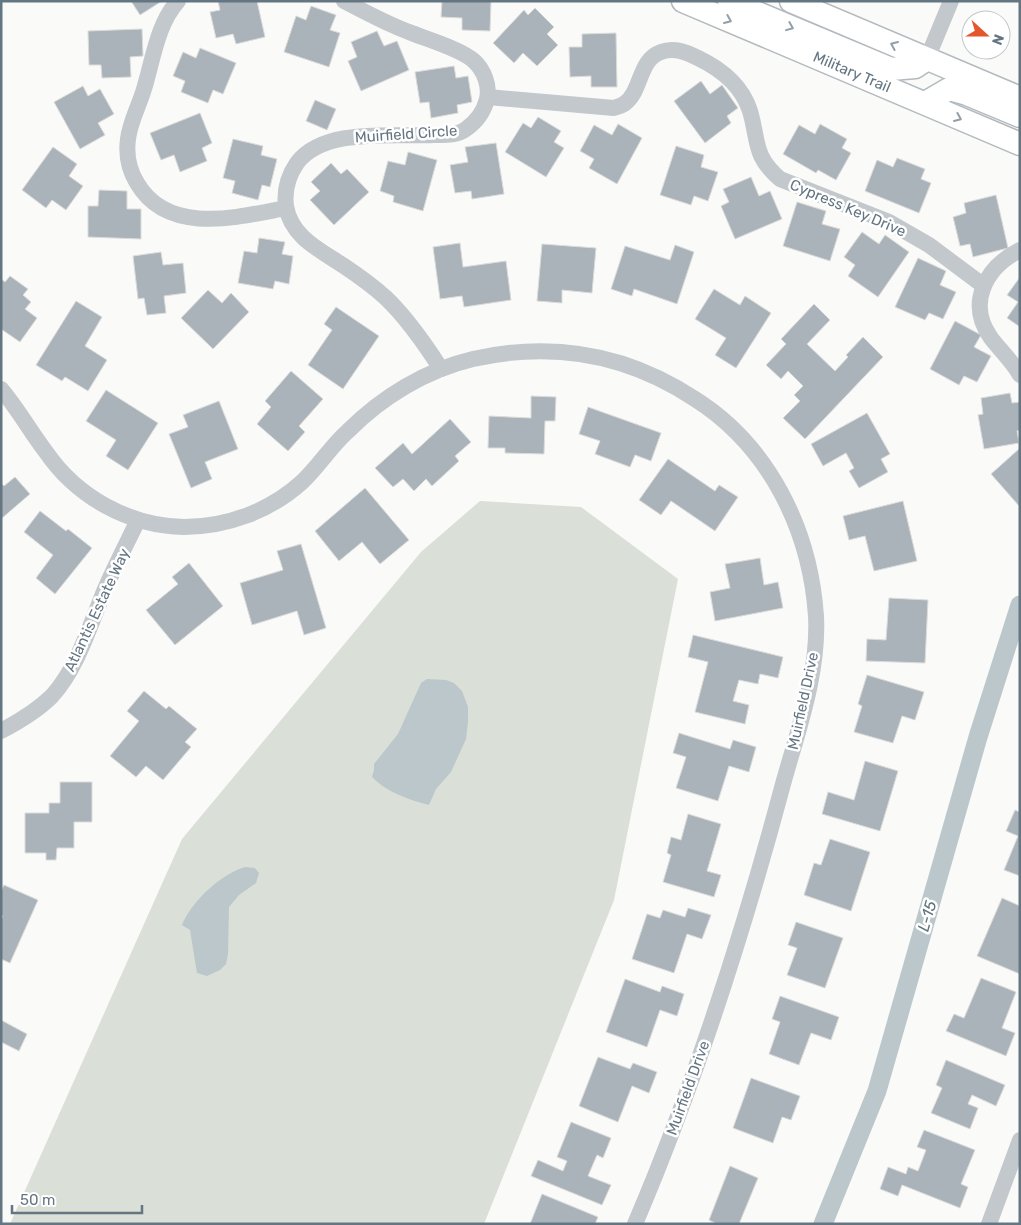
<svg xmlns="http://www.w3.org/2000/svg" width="1021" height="1225" font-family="Rubik,sans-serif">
<rect width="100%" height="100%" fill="#fafaf8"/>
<polygon fill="#dadfd7" points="480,501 581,507 678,579 614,900 484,1224 10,1224 182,839 421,552"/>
<g fill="#bbc7cb">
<path d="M 427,679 L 446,680 L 454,683 L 462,691 L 468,707 L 468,722 L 466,739 L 451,772 L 436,789 L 429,805 C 410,800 386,792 372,777 L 374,770 L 374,764 L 398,734 L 421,683 Z"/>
<path d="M 245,867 L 255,868 L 259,873 L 256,883 L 239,895 L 229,907 L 228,954 L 226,964 L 220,970 L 207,976 L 197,973 L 190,930 L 182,925 C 191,902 221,874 245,867 Z"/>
</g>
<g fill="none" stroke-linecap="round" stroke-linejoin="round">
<polyline stroke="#bbc7cb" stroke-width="19" points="823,1224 877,1091 978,737 1020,605"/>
</g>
<g fill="#aab3b9" stroke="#dcdcda">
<polygon points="131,1 162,1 140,15"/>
<polygon points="218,1 257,1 265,37 236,44 233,34 216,38 210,12 220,10"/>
<polygon points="442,1 491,1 490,31 462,30 462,18 441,17"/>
<polygon points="311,6 336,15 330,30 340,33 329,67 284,52 296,16 306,20"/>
<polygon points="535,8 554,27 547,34 558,45 537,66 523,53 514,63 493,43 524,10 528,15"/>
<polygon points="142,29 143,56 130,57 131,77 102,78 101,65 89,65 88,31"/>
<polygon points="377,31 384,46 397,41 409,70 361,91 348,61 357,57 351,42"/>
<polygon points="616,33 617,87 591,87 591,76 570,77 569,47 582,47 582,34"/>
<polygon points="200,48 236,63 223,94 213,90 208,103 181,92 185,81 173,76 183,52 196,58"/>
<polygon points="454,66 456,78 468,76 472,102 457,105 458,113 431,118 429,102 420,103 415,72"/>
<polygon points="701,81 710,94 722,85 738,108 727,116 731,123 705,143 674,101"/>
<polygon points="83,86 88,96 100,89 114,114 98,123 105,135 80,149 54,102"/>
<polygon points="315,100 336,109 327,130 306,121"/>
<polygon points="200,113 212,143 202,148 207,161 180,172 174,155 161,160 150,133"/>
<polygon points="538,117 561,131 554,142 564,148 546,177 505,152 523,123 531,128"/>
<polygon points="618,124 642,138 617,184 589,168 594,159 580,151 594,125 612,135"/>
<polygon points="820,124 847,139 842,148 851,153 836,180 818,170 816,173 783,154 799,125 815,134"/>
<polygon points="233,139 263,146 261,155 277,159 270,187 262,185 258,200 232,193 235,181 223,178"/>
<polygon points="496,143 504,194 472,199 471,191 455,193 450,165 468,162 465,147"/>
<polygon points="676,146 704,155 701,167 718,172 708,201 694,196 691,205 660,195"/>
<polygon points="53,147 77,164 69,176 83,186 66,210 52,200 46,208 22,190"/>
<polygon points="408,152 437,160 423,211 393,202 394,196 380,191 388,161 405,165"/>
<polygon points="897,158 925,169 921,179 931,183 919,213 865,191 877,160 893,167"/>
<polygon points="331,163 341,174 347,169 369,192 334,225 310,200 320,191 311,182"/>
<polygon points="751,177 759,196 770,191 782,219 735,239 721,206 729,202 723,189"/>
<polygon points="99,190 127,191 127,209 141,209 141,239 88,237 88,206 98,206"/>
<polygon points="996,195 1008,248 973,257 970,244 960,246 953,217 966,213 964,203"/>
<polygon points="797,202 826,211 822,224 840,229 830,261 783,246"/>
<polygon points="862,232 879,244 885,235 909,252 878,297 848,276 855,265 844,257"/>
<polygon points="259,238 285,242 282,254 293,256 289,284 275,281 273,289 238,283 244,251 257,253"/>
<polygon points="460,243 463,267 506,261 511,300 464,307 462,296 440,299 433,247"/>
<polygon points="542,244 596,248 592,293 562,290 562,303 537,301"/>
<polygon points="675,245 694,252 677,304 634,289 632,296 611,289 625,246 670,260"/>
<polygon points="161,252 163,265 183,263 186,293 164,296 166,313 147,315 144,298 138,299 133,256"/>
<polygon points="918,258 946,271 940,285 956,292 943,319 929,313 925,320 895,307"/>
<polygon points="10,276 28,289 23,295 31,302 25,309 37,318 20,342 1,329 1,279 5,282"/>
<polygon points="1020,277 1020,327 1007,318 1018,302 1007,295"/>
<polygon points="714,289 740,305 745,296 771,313 736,368 715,355 726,338 695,319"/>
<polygon points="208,290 222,303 231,293 249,312 213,349 181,318"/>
<polygon points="76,301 102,317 85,346 107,360 88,391 65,377 62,381 36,365"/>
<polygon points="814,304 830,320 807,344 835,371 848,357 846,355 863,337 883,357 805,439 783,418 800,401 794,395 803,386 788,371 781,379 766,365 786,344 781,339"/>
<polygon points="336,307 379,336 343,389 308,365 332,330 324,324"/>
<polygon points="955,321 981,335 974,347 991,356 977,382 964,376 959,385 930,369"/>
<polygon points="291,371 323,399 299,426 305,432 288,451 257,424 271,407 265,401"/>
<polygon points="106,390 158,423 128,470 106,456 116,440 86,421"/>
<polygon points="1010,393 1012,403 1020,402 1020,430 1017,431 1019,443 984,449 978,415 983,414 981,398"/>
<polygon points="531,396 556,397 555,421 545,421 544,454 505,453 505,448 488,448 489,416 531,418"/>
<polygon points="219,401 238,449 205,462 212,479 191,488 169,434 188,427 183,415"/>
<polygon points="588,407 661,433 651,461 635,455 630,467 595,454 600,441 579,434"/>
<polygon points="867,413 890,454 881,459 888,472 859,488 849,471 854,468 846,453 823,466 811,444"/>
<polygon points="450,419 471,442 455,456 459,461 432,486 426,479 414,491 403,479 393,487 375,468 403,443 412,454"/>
<polygon points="1020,448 1020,507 991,474"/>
<polygon points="668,459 715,491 719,485 738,497 715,531 671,501 661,515 639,500"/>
<polygon points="15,477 30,494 1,519 1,483 4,486"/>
<polygon points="365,488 409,540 380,564 362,542 339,561 315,531"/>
<polygon points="903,501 917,561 874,571 865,536 849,540 843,516"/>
<polygon points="40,511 66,531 68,529 92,548 55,594 36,578 53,555 24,532"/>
<polygon points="301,544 326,628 304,635 297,611 252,625 240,583 283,570 277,551"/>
<polygon points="760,558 764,585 778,582 783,608 715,621 710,592 730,588 725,564"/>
<polygon points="189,563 223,606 175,645 146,610 178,584 172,577"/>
<polygon points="889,598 928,600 925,663 866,661 867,639 886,640"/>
<polygon points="693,635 783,657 778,678 760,674 758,684 739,680 733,701 749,705 745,724 695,712 708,662 688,657"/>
<polygon points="867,675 924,692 915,720 902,716 893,743 854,732 862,706 858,704"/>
<polygon points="144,691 166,709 169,706 197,729 185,742 191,747 163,780 146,766 136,777 110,756 139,721 127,711"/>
<polygon points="679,733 730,749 733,740 756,747 749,772 729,766 718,801 676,788 686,757 673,753"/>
<polygon points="865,761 898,771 880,831 822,814 828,792 854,800"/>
<polygon points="60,782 92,782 92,822 74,822 74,848 57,848 56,860 46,860 46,853 25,853 25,813 49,813 49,803 60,803"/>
<polygon points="1015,810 1020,812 1020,876 1004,870 1018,836 1006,831"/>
<polygon points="688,814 721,824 707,871 721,875 714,897 663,882 671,855 667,853 671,837 681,840"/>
<polygon points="830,839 870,852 851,911 804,895 814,863 821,865"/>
<polygon points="4,885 38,900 10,963 1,959 1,920 3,916 1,915 1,891"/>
<polygon points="1002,898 1020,906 1020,974 977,956"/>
<polygon points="688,908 711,915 702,939 687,934 674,973 632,959 647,914 660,918 663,910 685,917"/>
<polygon points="796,922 843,938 825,988 787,975 797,948 788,945"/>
<polygon points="981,978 1016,992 1002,1028 1015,1033 1006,1056 946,1031 954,1014 964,1018"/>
<polygon points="625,979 660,992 662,986 684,994 677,1016 660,1010 647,1047 606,1032"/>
<polygon points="780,996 839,1017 831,1040 811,1033 799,1065 769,1054 780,1022 772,1019"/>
<polygon points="1,1020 27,1034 19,1051 1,1042"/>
<polygon points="598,1057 630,1069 633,1063 657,1072 649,1093 632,1086 618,1122 579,1106"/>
<polygon points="946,1060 1005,1085 996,1106 972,1095 968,1104 978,1108 970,1129 931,1113 942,1088 936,1085"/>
<polygon points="751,1078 800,1096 791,1120 782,1117 773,1143 733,1128"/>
<polygon points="571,1122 611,1138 603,1158 597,1155 588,1176 611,1185 602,1205 531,1176 538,1160 563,1171 567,1161 557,1157"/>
<polygon points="924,1130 975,1150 961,1184 968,1187 960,1208 902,1185 898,1196 880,1189 888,1167 906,1174 908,1167 918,1171 926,1150 917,1147"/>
<polygon points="730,1166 758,1178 739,1224 717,1224 709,1220"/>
<polygon points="542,1194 598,1217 595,1224 530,1224"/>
</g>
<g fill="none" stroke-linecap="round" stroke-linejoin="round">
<g stroke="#b3babf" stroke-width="25">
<g id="secondary">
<polyline points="683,1 1020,144"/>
<polyline points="729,1 891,69 915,67 927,59"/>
<polyline points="791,1 1020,98"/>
<polyline points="925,103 949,89 967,94 1020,116"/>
</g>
</g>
<g stroke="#c3c8cc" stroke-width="16">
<path d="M 178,1 C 157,24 153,60 144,89 C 139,106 130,122 128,139 C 126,154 129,170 137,183 C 168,236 238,217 286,208"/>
<path d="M 344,1 C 365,12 387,24 409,32 C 426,39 461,49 474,61 C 484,70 490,86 487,99 C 484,111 476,122 466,129 C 457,136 444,135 433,135 C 394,137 324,127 297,163 C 288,176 284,190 286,206 C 291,237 320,250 344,266 C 359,276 373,286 386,298 C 408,319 425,344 441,369"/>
<polyline points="927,59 951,1"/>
<path d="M 488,97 L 614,108 C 617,107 621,106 624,104 C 642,92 638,60 661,52 C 674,47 686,52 698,58 C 721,69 742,86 750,111 C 759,142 753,156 780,179 L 889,222 L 929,245 L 984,286"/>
<path d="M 1020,250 C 986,267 966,303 991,338 C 1000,350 1012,361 1020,375"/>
<path d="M 1,389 C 18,409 30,431 46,452 C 77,497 129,526 184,527 C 227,527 270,511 302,482 C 319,466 331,446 348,431 C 382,397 426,370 473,359 C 553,341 627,354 695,399 C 769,446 810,529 816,616 C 819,673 798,730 783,784 C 743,934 696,1081 635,1224"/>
<path d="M 1,731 C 20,721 37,711 52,696 C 78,667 90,625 105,589 C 115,566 127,543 138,520"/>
<polyline points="989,1224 1020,1140"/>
</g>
<use href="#secondary" stroke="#fff" stroke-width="22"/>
</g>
<defs><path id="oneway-chevron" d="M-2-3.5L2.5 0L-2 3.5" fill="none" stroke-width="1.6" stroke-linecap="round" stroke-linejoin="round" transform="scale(1.25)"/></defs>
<g stroke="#939fa8">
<use href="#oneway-chevron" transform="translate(728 20) rotate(23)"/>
<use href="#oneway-chevron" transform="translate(790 27) rotate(22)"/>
<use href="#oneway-chevron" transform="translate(894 45) rotate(-157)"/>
<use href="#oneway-chevron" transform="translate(958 118) rotate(23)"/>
</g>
<g text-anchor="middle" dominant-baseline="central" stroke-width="5" stroke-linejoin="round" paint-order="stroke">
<g font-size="15" fill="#657683" stroke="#fff">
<text transform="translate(852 72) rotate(23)">Military Trail</text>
<text transform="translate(406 134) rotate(-4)">Muirfield Circle</text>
<text transform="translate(848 208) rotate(23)">Cypress Key Drive</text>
<text transform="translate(97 610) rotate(-65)">Atlantis Estate Way</text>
<text transform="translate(803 701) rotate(-78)">Muirfield Drive</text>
<text transform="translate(688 1088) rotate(-70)">Muirfield Drive</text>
</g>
<g font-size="16" font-style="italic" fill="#60757c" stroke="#fff">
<text transform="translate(927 916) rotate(-74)">L-15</text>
</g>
</g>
<rect width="1021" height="1225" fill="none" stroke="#657683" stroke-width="5"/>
<g transform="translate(986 35) rotate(111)"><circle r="24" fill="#ffffff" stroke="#c1c8cd"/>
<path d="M0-4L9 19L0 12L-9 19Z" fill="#e4572e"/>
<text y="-8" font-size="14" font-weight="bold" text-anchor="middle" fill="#657683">N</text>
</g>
<path d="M12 1205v8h130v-8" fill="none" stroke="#657683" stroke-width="2.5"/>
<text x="20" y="1205" font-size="15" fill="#657683" stroke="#ffffff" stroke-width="4" paint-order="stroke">50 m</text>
</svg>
